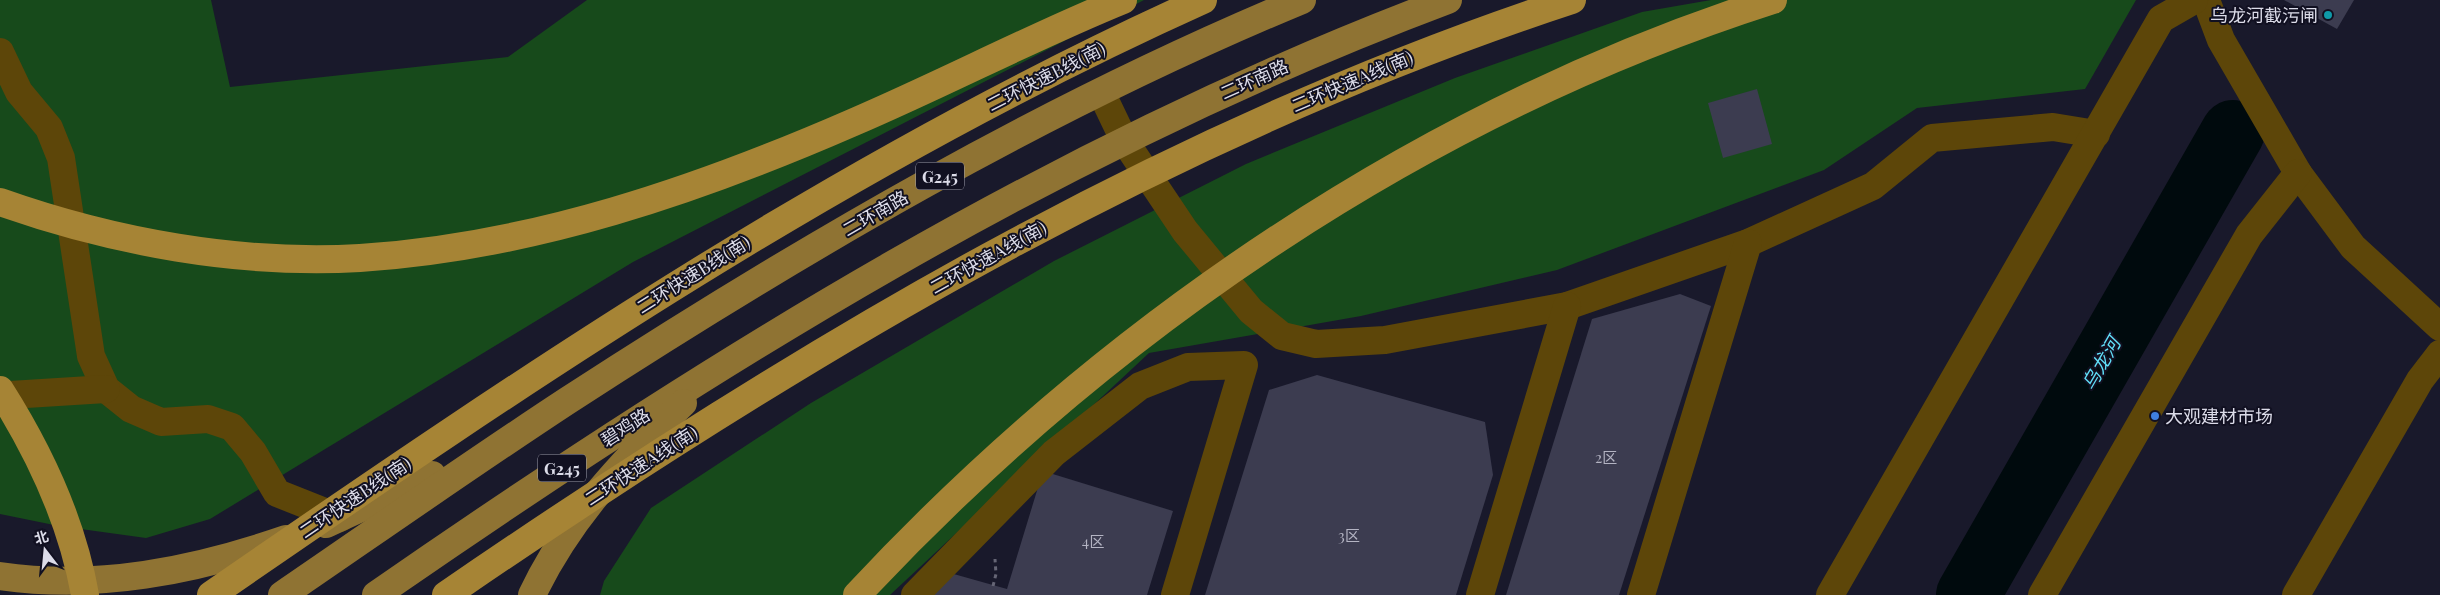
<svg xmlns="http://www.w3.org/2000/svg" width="2440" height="595" font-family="'Playfair Display','Noto Sans SC',serif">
<rect width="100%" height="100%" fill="#19192b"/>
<g fill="#174a1b">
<polygon points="0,0 211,0 230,87 508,57 587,0 1144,0 633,262 210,519 146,538 59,526 0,514"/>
<polygon points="1711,0 2136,0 2085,89 1917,108 1824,170 1557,270 1361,316 1149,353 890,595 600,595 604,581 651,508 811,403 1054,261 1246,164 1455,78 1642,12"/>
</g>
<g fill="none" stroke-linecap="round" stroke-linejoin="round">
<polyline stroke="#000a0d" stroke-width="64" points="1968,595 2233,132"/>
</g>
<g fill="#3c3c50">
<polygon points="2284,0 2354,0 2337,29"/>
<polygon points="1757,89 1772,144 1723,158 1708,103"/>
<polygon points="1680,294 1711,306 1619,595 1506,595 1592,319"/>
<polygon points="1317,375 1485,422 1493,475 1456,595 1205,595 1269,390"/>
<polygon points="1043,471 1173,511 1147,595 918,595 943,571 1007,589"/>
</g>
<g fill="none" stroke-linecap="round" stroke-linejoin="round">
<polyline stroke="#656575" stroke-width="3" stroke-dasharray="4 4" stroke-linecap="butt" points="993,586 996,574 995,559"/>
<g stroke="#5d4609" stroke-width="28">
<polyline points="2206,0 2221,40 2298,173 2353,247 2440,327"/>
<polyline points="0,52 19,92 49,128 61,158 91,356 106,389 131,409 161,422 208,419 232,427 253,452 277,493 340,518"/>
<polyline points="1101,92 1124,140 1185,231 1251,311 1282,336 1316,344 1385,340 1567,306 1748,243 1873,186 1932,138 2053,127 2096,134"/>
<polyline points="0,399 10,395 106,389"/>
<polyline points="915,595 1054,453 1140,386 1188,367 1244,365 1175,595"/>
<polyline points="1480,595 1567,306"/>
<polyline points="1641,595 1748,243"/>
<polyline points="1830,595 2161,19 2194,0"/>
<polyline points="2042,595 2249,235 2298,173"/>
<polyline points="2296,595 2420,380 2440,354"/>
</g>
<g stroke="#8f7333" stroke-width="28">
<polyline points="326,524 432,475"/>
<path d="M 0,576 C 98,590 193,571 286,539"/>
<path d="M 282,595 C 377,530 471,464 567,401 C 801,249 1044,107 1302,0"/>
<path d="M 376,595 C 713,361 1063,144 1448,0"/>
<path d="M 532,595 C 568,519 623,461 683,403"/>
</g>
<g stroke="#a68435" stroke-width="28">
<path d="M 0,202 C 113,242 240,265 360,258 C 532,247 698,190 854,122 C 945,83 1032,37 1123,0"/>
<path d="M 0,390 C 40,453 72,521 85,595"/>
<path d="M 211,595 C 531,374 847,160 1203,0"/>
<path d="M 446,595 C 797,354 1165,133 1572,0"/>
<path d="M 857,595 C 1107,327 1423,112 1773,0"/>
</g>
</g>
<circle fill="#0f9aa8" stroke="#111021" stroke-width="2" cx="2328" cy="15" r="5"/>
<circle fill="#3f7fe0" stroke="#111021" stroke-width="2" cx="2155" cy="416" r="5"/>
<g text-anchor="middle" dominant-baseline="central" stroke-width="4" stroke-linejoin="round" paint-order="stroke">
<g font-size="15" fill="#b4b4c3">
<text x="1606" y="457">2区</text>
<text x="1349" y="535">3区</text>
<text x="1093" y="541">4区</text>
</g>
<g fill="#111021" stroke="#9f9fad" stroke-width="1">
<rect x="916" y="162.5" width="48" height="27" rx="4"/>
<rect x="538" y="454.5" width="48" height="27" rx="4"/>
</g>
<g font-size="16" font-weight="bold" fill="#dcdce9">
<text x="940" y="176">G245</text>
<text x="562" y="468">G245</text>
</g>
<g font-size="18" fill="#dcdce9" stroke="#111021" text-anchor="end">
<text x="2318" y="15">乌龙河截污闸</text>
<text x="2165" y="416" text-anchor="start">大观建材市场</text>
</g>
<g font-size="18" fill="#dcdce9" stroke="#111021">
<text transform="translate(1046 76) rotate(-27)">二环快速B线(南)</text>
<text transform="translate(1254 79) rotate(-24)">二环南路</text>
<text transform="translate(1352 81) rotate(-23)">二环快速A线(南)</text>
<text transform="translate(875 213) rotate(-30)">二环南路</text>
<text transform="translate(988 257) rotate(-29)">二环快速A线(南)</text>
<text transform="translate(693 274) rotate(-32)">二环快速B线(南)</text>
<text transform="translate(625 427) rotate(-33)">碧鸡路</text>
<text transform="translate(641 465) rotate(-33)">二环快速A线(南)</text>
<text transform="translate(355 497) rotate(-34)">二环快速B线(南)</text>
</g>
<g font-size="19" font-style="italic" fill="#61dff8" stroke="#111021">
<text transform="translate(2100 363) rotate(-60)">乌龙河</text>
</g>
</g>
<g transform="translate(45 550) rotate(344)" stroke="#111021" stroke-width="4" paint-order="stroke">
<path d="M0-4L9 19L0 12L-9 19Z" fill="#dcdce9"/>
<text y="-8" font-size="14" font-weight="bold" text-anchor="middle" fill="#dcdce9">北</text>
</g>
</svg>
